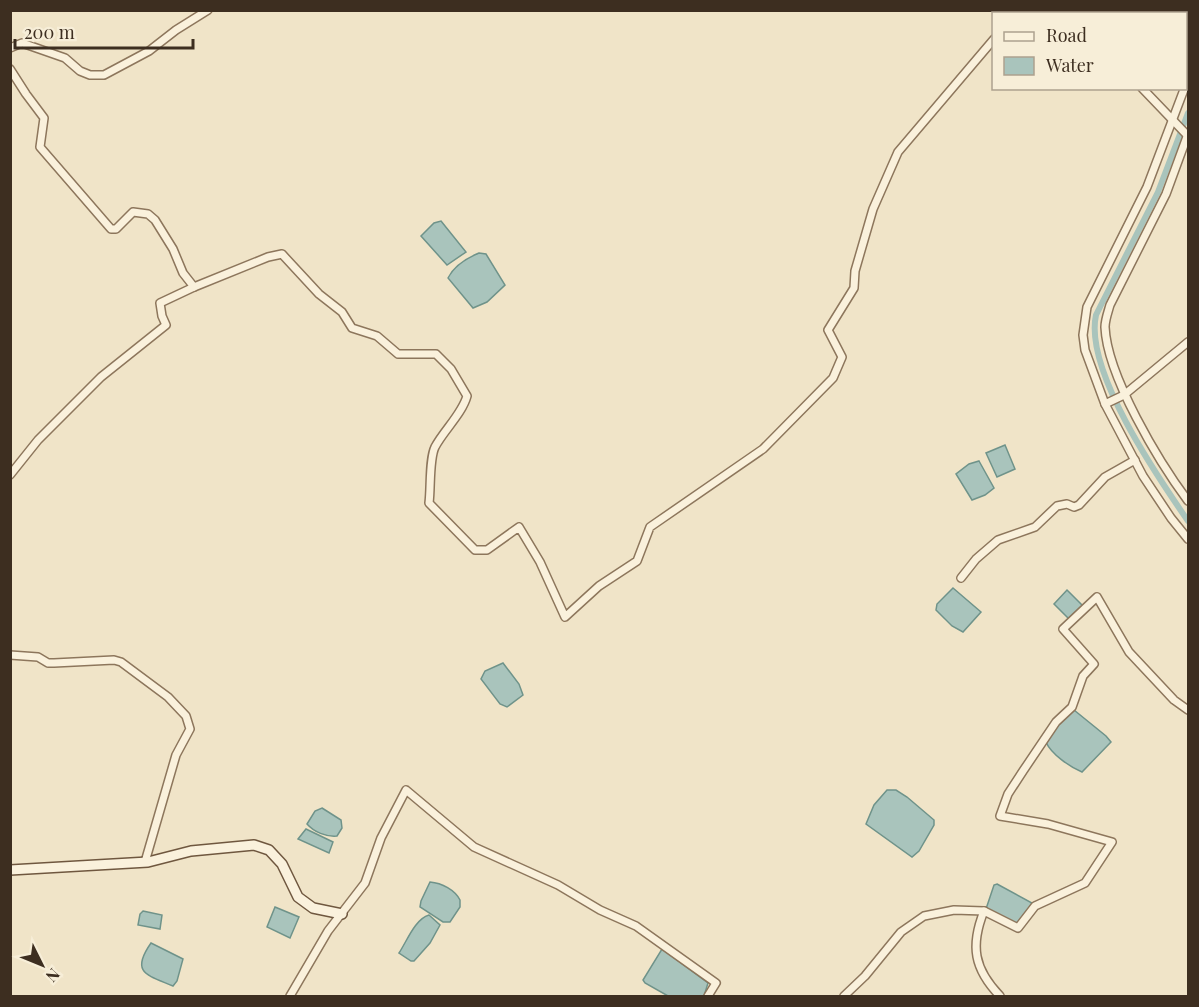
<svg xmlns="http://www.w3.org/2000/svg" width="1199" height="1007" font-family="'Playfair Display',serif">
<rect width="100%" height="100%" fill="#f0e4c8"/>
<g fill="#a9c4bc" stroke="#6f938a" stroke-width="1.5">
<polygon points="441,221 466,252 447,265 421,236 434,223"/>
<path d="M 479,253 L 486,254 L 505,285 L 487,302 L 473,308 L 448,278 C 454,266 467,258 479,253 Z"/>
<polygon points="1005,445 1015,469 997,477 986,453"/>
<polygon points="979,461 994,488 985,495 972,500 956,474 969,464"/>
<polygon points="953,588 981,612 963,632 952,626 936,610 937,604"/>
<polygon points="1067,590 1083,606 1069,619 1054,604"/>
<polygon points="503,663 519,684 523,695 507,707 500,704 481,679 485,671"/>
<path d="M 1074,710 L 1106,736 L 1111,742 L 1082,772 C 1070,767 1051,754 1046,742 L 1056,726 Z"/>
<polygon points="887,790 896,790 907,797 934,820 934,825 919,851 912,857 866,824 874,805"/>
<path d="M 322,808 L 341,820 L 342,828 L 337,836 C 326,837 314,832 307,824 L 315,811 Z"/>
<polygon points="306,829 333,842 329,853 298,839"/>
<path d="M 430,882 C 442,883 455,890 460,900 L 460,907 L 450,922 L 443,922 L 420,907 L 421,901 Z"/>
<polygon points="997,884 1032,903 1018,927 986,909 994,885"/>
<polygon points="275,907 299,917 290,938 267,927"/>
<polygon points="143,911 162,915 160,929 138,925 140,914"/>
<path d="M 429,915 L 440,925 L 430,943 L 414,961 L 411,961 L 399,953 C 407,941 415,919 429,915 Z"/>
<path d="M 151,943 L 183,959 L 177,981 L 173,986 C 147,975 130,973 151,943 Z"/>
<polygon points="662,949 708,983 704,996 668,996 645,983 643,980"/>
</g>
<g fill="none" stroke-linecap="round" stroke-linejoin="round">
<path stroke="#a9c4bc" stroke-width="6" d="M 1188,113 L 1158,192 L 1096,315 C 1084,370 1157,476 1188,521"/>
<g stroke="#8d765c" stroke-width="10">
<g id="street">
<polyline points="1066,10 1069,14"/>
<polyline points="1014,14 1017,10"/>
<polyline points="10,48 22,43 65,58 80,71 90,75 104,75 149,51 176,30 208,10"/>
<polyline points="10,69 26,94 44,118 40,147 111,229 116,229 133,212 148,214 155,220 173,249 183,273 194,287"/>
<polyline points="1188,79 1147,187 1087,307 1083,335 1085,350 1105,404 1143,476 1171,518 1188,539"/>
<polyline points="1142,88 1188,136"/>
<path d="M 1188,134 L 1166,194 L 1110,305 C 1108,312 1105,320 1105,327 C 1107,376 1159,462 1188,501"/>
<polyline points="1105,404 1124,395 1188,342"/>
<path d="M 10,475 L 38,440 L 101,377 L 166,325 L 162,316 L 160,303 L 194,287 L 268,257 L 282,254 L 319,294 L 342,312 L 352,328 L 377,336 L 398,354 L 436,354 L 451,369 L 467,396 C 462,414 444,430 435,447 C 429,459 431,489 429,503 L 475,550 L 487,550 L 519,527 L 540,562 L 565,617 L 599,586 L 637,561 L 650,527 L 763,449 L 833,378 L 842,357 L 828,330 L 854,288 L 855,271 L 873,209 L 898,152 L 994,39"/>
<polyline points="961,578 976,559 998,540 1035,527 1057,506 1067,504 1074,507 1079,505 1105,477 1135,460"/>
<polyline points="10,655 38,657 48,663 54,663 114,660 121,662 168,697 186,716 190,729 176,755 145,862"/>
<path d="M 984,911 C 970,946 974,969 1000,996"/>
<polyline points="290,996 328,931 365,883 381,838 406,790 474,847 558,885 600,910 636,926 716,983 708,996"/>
<polyline points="844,996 865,976 901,932 924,916 954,910 984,911 1018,928 1035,906 1085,883 1112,842 1048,824 1000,816 1008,794 1023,771 1056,722 1072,707 1083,676 1094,664 1063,629 1097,597 1129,652 1174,700 1188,710"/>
</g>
</g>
<g stroke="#6f573f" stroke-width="12">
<polyline id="secondary" points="10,870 148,862 191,851 254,845 269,850 282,864 298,897 313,908 342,914"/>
</g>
<use href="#street" stroke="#faf1dc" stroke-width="7"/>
<use href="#secondary" stroke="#faf1dc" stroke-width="9"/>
</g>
<rect width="1199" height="1007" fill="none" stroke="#3d2e20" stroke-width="24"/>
<rect x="992" y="12" width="195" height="78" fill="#f7eed8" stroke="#ada18e" stroke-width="1.5"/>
<rect x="1004" y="32" width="30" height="9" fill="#faf1dc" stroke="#ada18e" stroke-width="1.5"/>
<text x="1046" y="42" font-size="18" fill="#3d2e20">Road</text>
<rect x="1004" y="57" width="30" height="18" fill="#a9c4bc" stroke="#ada18e" stroke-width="1.5"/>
<text x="1046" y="72" font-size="18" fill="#3d2e20">Water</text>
<g transform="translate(42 965) rotate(133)" stroke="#f7eed8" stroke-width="4.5" paint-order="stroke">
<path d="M0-4.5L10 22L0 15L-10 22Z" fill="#3d2e20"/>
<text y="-9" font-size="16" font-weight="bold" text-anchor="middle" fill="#3d2e20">N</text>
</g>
<path d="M15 39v9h178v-9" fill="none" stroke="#3d2e20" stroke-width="3"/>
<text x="24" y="39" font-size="18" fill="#3d2e20" stroke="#f7eed8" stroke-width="4.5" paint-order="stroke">200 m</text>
</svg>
